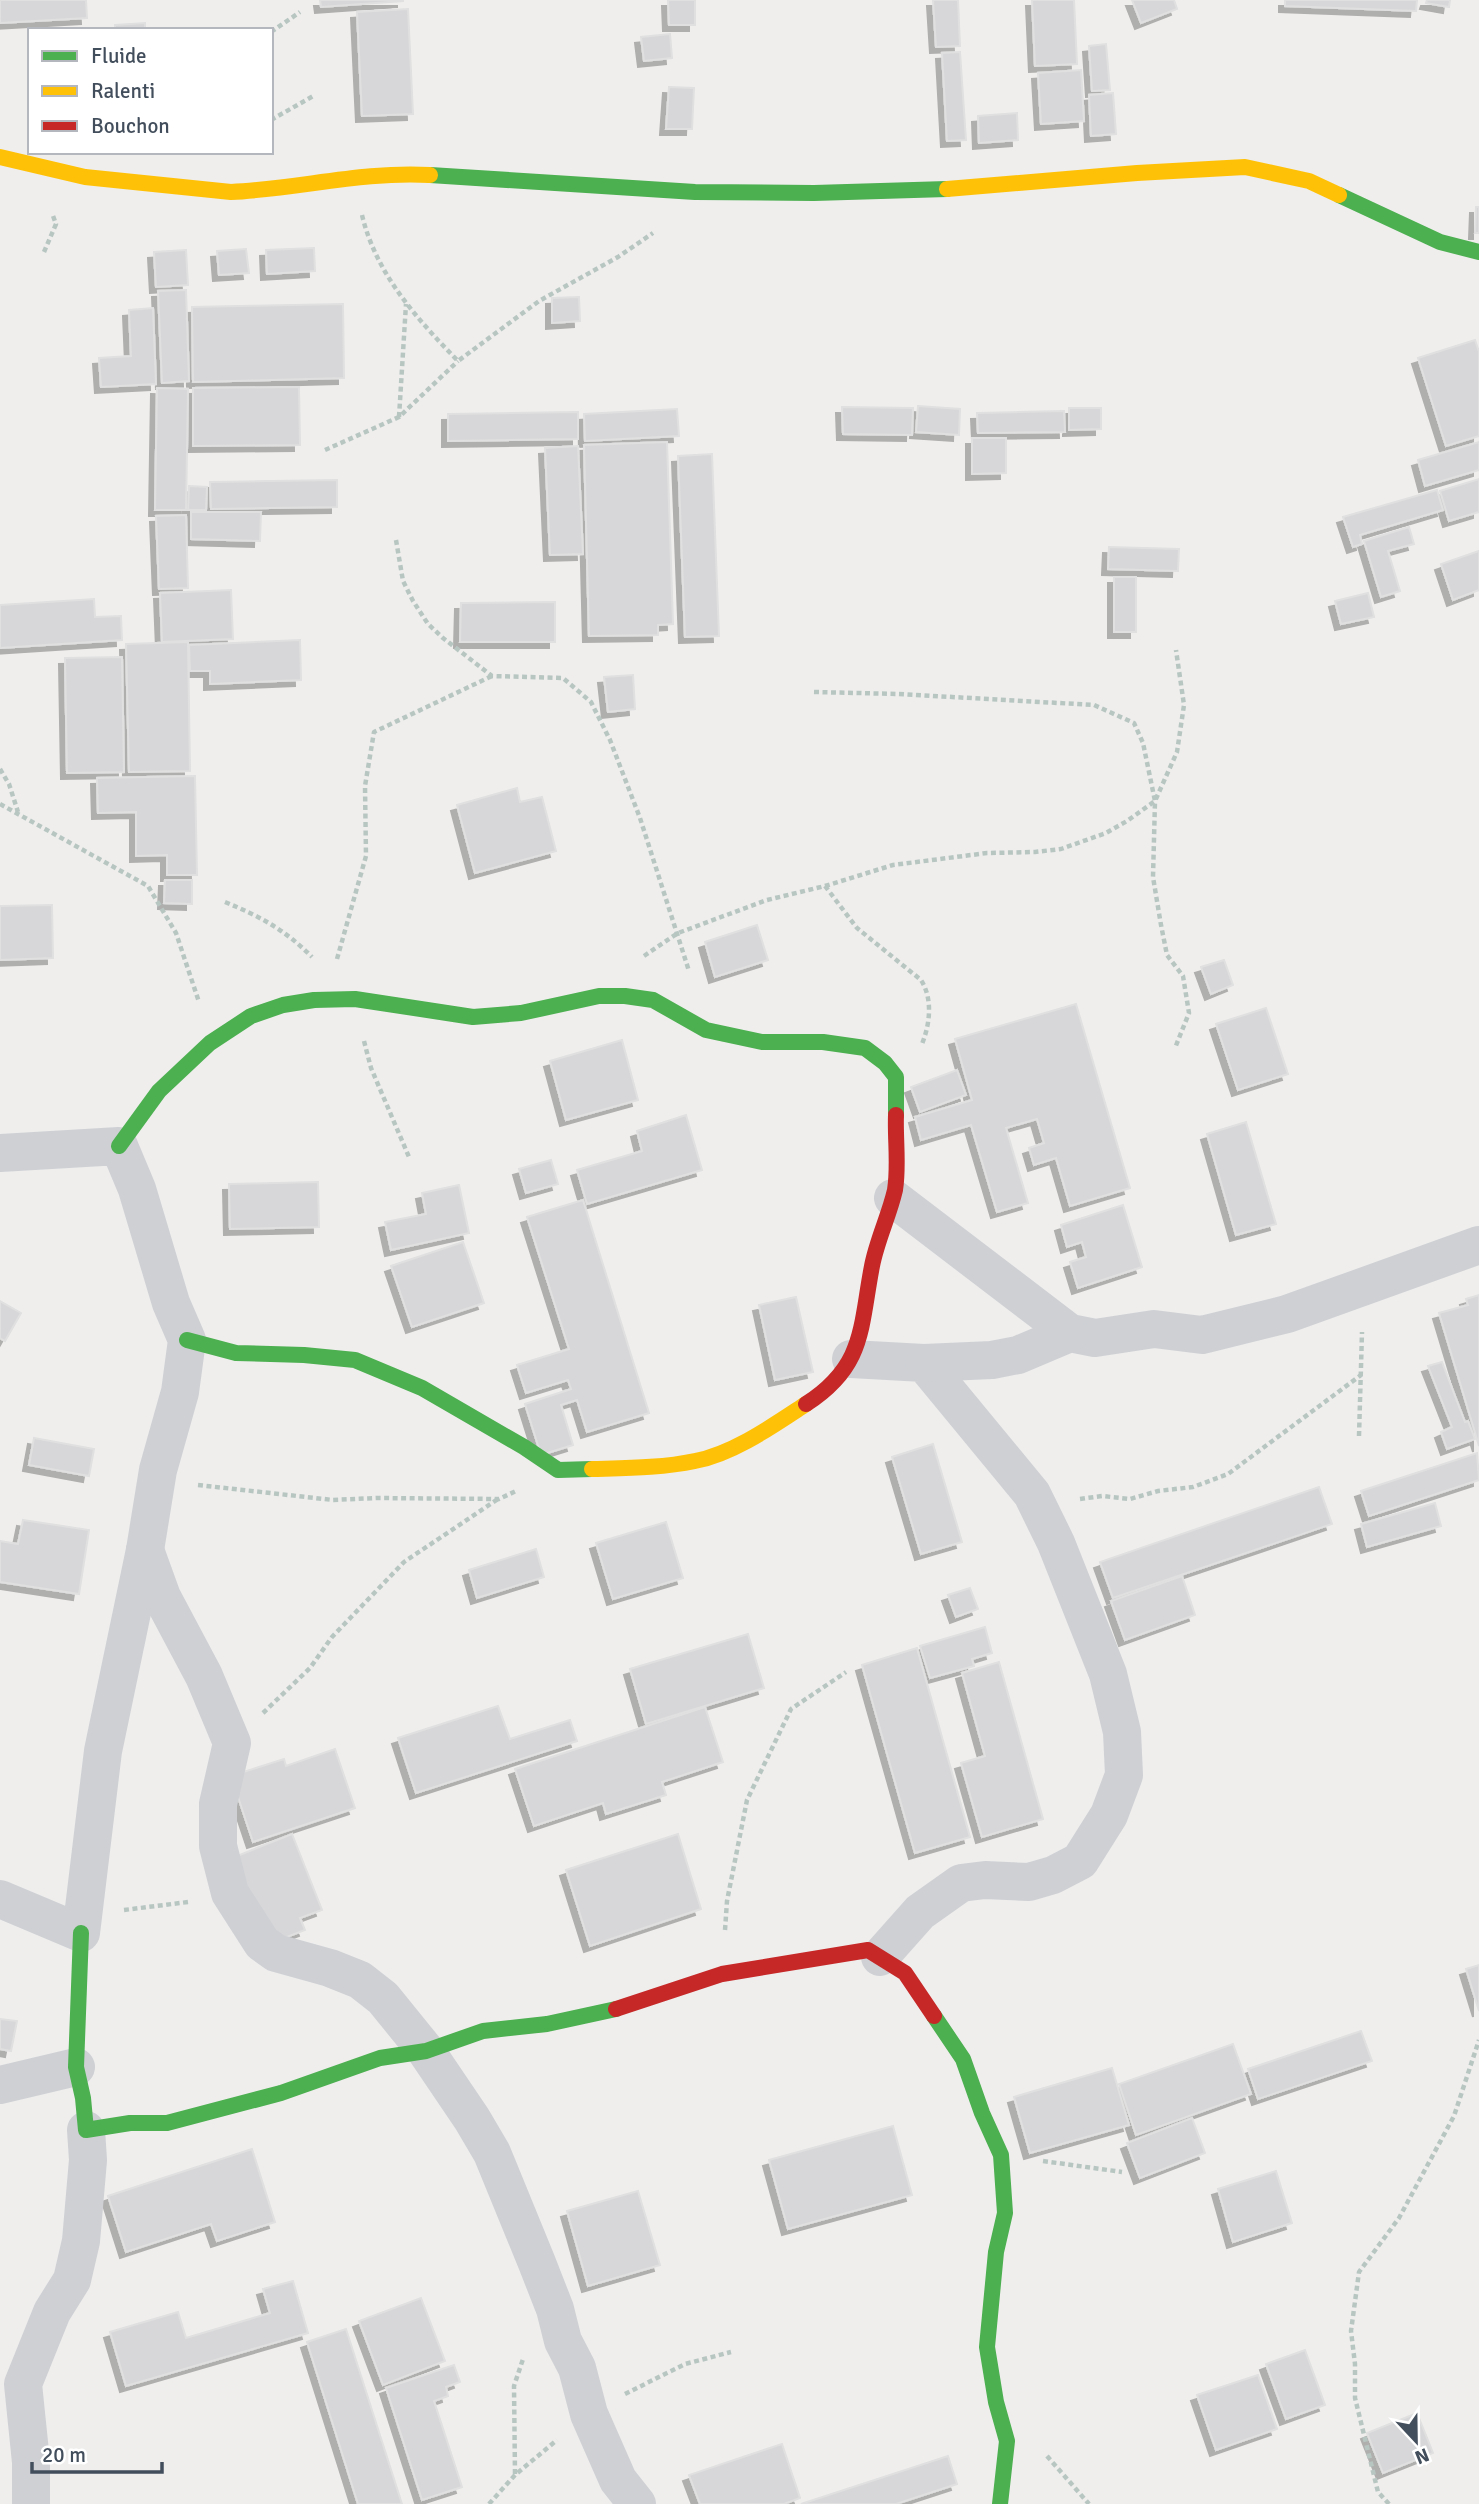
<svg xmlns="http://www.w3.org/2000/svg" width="1479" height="2504" font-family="Signika,sans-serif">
<defs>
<filter id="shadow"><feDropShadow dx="-6" dy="6" stdDeviation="0" flood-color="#0004"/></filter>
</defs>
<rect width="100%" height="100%" fill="#efeeed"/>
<g fill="#d7d7d9" stroke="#e0e0e0" stroke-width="2" filter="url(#shadow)">
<polygon points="0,0 86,0 87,18 0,23"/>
<polygon points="320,0 403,0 403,1 321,7"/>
<polygon points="668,0 695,0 695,25 669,25"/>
<polygon points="933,0 958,0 960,46 936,47"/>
<polygon points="1032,0 1074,0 1077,64 1035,66"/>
<polygon points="1132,0 1174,0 1177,9 1141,23"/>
<polygon points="1285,0 1417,0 1416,11 1285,6"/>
<polygon points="1427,0 1450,0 1449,7 1426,3"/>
<polygon points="408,9 413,114 362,116 357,12"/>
<polygon points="145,23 145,30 115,30 115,25"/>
<polygon points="670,34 672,58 644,61 641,37"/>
<polygon points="1106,44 1110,90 1092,91 1089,46"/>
<polygon points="960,52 966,140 947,141 942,53"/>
<polygon points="1081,70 1084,121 1041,124 1038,73"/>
<polygon points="669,87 694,88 692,129 666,129"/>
<polygon points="1113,93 1116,134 1091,136 1089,95"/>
<polygon points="1017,113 1018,140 979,143 978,116"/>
<polygon points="1476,207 1479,207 1479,233 1475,233"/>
<polygon points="314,248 315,271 267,274 266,250"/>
<polygon points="246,249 249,273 219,275 217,251"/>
<polygon points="186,250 188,285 156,287 154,252"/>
<polygon points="186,290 189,381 162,383 158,291"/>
<polygon points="579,297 580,321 552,323 552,298"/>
<polygon points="343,304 344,378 193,382 192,307"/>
<polygon points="153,308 156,384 101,387 99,358 131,356 129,310"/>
<polygon points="1475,340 1479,352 1479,436 1446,446 1418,358"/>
<polygon points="299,387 300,445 193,446 193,388"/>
<polygon points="157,388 188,389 186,510 155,510"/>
<polygon points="918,406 960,409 959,435 916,432"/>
<polygon points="842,407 913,408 912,435 843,434"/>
<polygon points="1069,408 1101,408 1101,429 1069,430"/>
<polygon points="677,409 679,436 585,441 584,414"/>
<polygon points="1064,411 1065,432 978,433 977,413"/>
<polygon points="578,412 578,439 448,441 448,414"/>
<polygon points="972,438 1006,438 1006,473 972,474"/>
<polygon points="667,442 673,624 658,625 658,635 589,636 584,445"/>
<polygon points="1479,442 1479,470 1425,486 1418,460"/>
<polygon points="578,446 583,554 550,555 545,448"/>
<polygon points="712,454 719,636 685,637 678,456"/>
<polygon points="1479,479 1479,512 1449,521 1440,491"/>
<polygon points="337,480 337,507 211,509 210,482"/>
<polygon points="189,486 207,487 206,510 188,510"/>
<polygon points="1437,490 1443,510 1360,535 1362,544 1353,547 1343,517"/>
<polygon points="191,512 261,512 260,541 191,539"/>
<polygon points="186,515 188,588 159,589 156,516"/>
<polygon points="1409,527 1414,544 1388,551 1400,591 1381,597 1364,541"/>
<polygon points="1109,547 1179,549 1178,571 1108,569"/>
<polygon points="1479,551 1479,590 1453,600 1441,564"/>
<rect x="1114" y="577" width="22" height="55"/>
<polygon points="231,590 233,639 162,642 160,593"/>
<polygon points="1368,593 1374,617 1341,624 1335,601"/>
<polygon points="94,599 95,617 121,616 122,640 0,648 0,605"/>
<polygon points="555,602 555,642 460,642 461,603"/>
<polygon points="300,640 301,680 210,684 210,671 190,671 189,645"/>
<polygon points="188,642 190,771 129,772 126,644"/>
<polygon points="122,657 124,772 67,773 65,658"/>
<polygon points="633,675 635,709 608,712 604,677"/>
<polygon points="195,776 197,875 167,875 167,855 136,856 136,812 98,813 97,778"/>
<polygon points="517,788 520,802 542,797 556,851 475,873 457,805"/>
<polygon points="165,880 192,880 192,904 164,903"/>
<polygon points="52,905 53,958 0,960 0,906"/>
<polygon points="757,925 768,960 715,977 705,942"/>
<polygon points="1224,960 1233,985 1211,994 1201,967"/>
<polygon points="1076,1004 1130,1188 1070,1206 1056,1158 1034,1165 1029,1148 1044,1143 1037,1119 1006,1128 1028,1203 997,1212 971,1125 921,1140 915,1117 972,1100 955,1039"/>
<polygon points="1266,1008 1288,1074 1238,1090 1216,1024"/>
<polygon points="622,1040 638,1100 566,1120 550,1061"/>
<polygon points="957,1070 966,1095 920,1112 911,1087"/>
<polygon points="686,1115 702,1170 587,1204 577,1170 642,1151 637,1131"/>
<polygon points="1246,1122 1276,1224 1236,1235 1207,1134"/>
<polygon points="551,1160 558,1184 526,1193 519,1169"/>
<polygon points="318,1182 319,1227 230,1229 229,1184"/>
<polygon points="459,1185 469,1233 391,1250 385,1222 426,1214 422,1193"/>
<polygon points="583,1200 649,1413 587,1432 577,1400 561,1405 573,1445 541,1455 525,1404 571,1389 568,1380 526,1393 517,1365 569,1349 527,1217"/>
<polygon points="1123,1205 1142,1267 1078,1288 1070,1262 1086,1257 1082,1242 1067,1247 1061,1225"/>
<polygon points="463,1242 484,1303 412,1327 391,1266"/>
<polygon points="1479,1295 1479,1446 1439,1313 1468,1305 1466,1299"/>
<polygon points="796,1297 813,1372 775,1380 759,1305"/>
<polygon points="0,1301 21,1313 5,1341 0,1338"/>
<polygon points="1442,1362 1465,1422 1468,1421 1475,1439 1447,1449 1441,1432 1452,1427 1428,1366"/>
<polygon points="34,1438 94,1449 89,1476 29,1465"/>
<polygon points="933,1444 962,1542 921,1554 892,1457"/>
<polygon points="1477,1453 1479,1480 1369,1516 1361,1491"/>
<polygon points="1319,1487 1332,1524 1113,1598 1100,1562"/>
<polygon points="1435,1503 1441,1526 1367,1547 1361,1524"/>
<polygon points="23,1520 89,1530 79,1594 0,1582 0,1541 18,1544"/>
<polygon points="666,1522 683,1578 613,1599 596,1543"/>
<polygon points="536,1549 544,1577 477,1598 469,1570"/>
<polygon points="1182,1576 1195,1615 1125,1640 1111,1601"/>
<polygon points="970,1588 978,1609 956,1617 948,1595"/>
<polygon points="985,1627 992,1653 972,1659 974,1666 930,1678 920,1646"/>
<polygon points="748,1634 764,1688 646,1724 630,1669"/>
<polygon points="917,1648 970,1837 915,1853 862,1665"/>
<polygon points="999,1662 1043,1819 982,1837 961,1763 985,1756 962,1673"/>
<polygon points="498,1706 510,1739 570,1720 577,1741 416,1793 398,1738"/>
<polygon points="705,1707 723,1762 662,1782 666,1795 606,1814 603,1803 534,1826 515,1769"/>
<polygon points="335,1749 355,1808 253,1842 231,1776 284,1759 286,1766"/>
<polygon points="292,1834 322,1910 300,1918 305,1930 266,1945 232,1858"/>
<polygon points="678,1834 701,1909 590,1946 566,1870"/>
<polygon points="1479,1965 1479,2011 1466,1969"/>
<polygon points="0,2019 17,2021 11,2051 0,2049"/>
<polygon points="1361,2031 1372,2061 1258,2099 1248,2069"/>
<polygon points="1233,2044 1251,2094 1136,2135 1119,2084"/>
<polygon points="1112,2068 1129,2125 1030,2153 1014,2097"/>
<polygon points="1192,2118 1205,2153 1140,2178 1127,2143"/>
<polygon points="893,2126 912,2195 788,2229 769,2160"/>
<polygon points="252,2149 275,2222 217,2241 211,2224 126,2252 108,2196"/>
<polygon points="1276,2171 1292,2223 1233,2242 1218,2189"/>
<polygon points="638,2191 660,2265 588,2286 567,2211"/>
<polygon points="293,2281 308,2333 126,2386 110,2332 178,2312 186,2338 270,2313 263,2289"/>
<polygon points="421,2298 445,2361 383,2385 359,2321"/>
<polygon points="346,2329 402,2504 358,2504 307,2342"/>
<polygon points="1305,2350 1325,2405 1286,2419 1266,2364"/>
<polygon points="454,2365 460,2382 446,2387 448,2396 434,2401 462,2487 422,2500 386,2388"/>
<polygon points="1258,2375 1277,2429 1216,2450 1197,2395"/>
<polygon points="1417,2413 1433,2453 1383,2473 1367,2433"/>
<polygon points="782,2444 800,2498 784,2504 700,2504 689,2475"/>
<polygon points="948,2456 957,2484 896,2504 801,2504"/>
</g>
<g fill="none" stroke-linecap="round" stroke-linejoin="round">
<g stroke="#b8c6c2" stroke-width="4.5" stroke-dasharray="5 3.5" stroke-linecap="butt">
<polyline points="271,32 300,12"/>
<polyline points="271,120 315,95"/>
<path d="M 362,215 C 376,274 417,319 458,361 L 539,301 L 618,257 L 653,233"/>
<polyline points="44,252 56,224 52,213"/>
<polyline points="399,417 406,304"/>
<polyline points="325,450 399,417 458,361"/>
<polyline points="396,540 403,581 413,601 428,624 443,638 492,676 563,678 591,702 610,740 640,818 689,971"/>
<polyline points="814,692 899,694 1094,705 1134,723 1143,743 1155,801 1153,877 1161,925 1167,955 1183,976 1189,1013 1175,1048"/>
<polyline points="0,769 9,784 18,812"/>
<polyline points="0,804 148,886 176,933 199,1002"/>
<path d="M 825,886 L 857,928 L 921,980 C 933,999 930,1024 922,1044"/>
<path d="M 225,902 C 261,917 284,929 312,957"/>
<polyline points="644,956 678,933 767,900 825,886 893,865 987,853 1035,852 1061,849 1106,833 1127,821 1155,801 1177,752 1184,705 1176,650"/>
<polyline points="337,959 366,856 365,786 374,732 492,676"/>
<polyline points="364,1041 371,1068 409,1157"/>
<polyline points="1359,1436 1362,1332"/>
<polyline points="198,1485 333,1500 376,1498 499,1499 516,1491"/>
<polyline points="1080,1499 1102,1496 1130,1499 1158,1491 1193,1487 1228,1474 1361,1375"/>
<polyline points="263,1713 310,1668 332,1637 404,1562 498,1499"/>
<polyline points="124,1910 188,1902"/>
<polyline points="725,1930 727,1901 747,1800 791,1709 846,1672"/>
<polyline points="1043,2161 1122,2172"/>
<polyline points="625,2394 685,2364 731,2352"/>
<polyline points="1047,2456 1089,2504"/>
<polyline points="515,2474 514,2386 523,2359"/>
<polyline points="489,2504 515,2475 557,2440"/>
<polyline points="1389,2504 1378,2492 1355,2398 1355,2364 1351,2331 1359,2272 1399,2218 1454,2116 1479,2040"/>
</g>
<g stroke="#ced0d4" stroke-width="38">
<polyline points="0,1153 119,1146 137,1189 171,1303 187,1340 180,1392 158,1470 145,1550 103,1751 81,1933 0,1899"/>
<polyline points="893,1198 1070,1333 1095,1338 1154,1329 1202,1335 1287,1314 1479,1245"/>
<polyline points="851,1359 924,1363 1032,1494 1056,1543 1108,1674 1122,1732 1124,1775 1109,1815 1080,1861 1053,1875 1029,1882 985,1880 961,1883 920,1912 880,1957"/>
<polyline points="924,1363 992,1360 1018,1355 1070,1333"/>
<polyline points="145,1550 162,1597 204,1676 232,1743 218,1804 218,1846 230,1893 262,1943 276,1953 330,1968 360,1980 383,1998 426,2051 472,2119 492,2153 537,2263 555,2309 563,2341 577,2368 589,2414 618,2480 637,2504"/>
<polyline points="0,2085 76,2067"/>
<polyline points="31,2504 31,2462 23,2384 52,2312 72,2280 81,2241 88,2160 86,2130"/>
</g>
<g stroke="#4caf50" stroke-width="16">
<polyline points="430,175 695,192 814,193 947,189"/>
<polyline points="1339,195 1440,242 1479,252"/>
<polyline points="119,1146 159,1091 210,1043 251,1016 283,1005 314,1000 355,999 473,1017 521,1013 599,996 625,996 653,1000 706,1030 762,1042 823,1042 865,1048 885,1063 896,1077 896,1115"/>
<polyline points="187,1340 236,1353 304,1355 355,1360 422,1388 524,1447 558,1470 592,1469"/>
<polyline points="81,1933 76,2067 83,2098 86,2130 130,2123 167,2123 281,2093 380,2058 426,2051 483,2031 547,2024 616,2009"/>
<polyline points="934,2016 963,2059 982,2113 1001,2155 1005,2213 996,2252 987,2347 996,2402 1007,2441 1000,2504"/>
</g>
<g stroke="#ffc107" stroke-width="16">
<path d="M 0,157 L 85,177 L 231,192 C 298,189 363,171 430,175"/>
<polyline points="947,189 1137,173 1245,167 1309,181 1339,195"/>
<path d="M 592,1469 C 626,1468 662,1468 695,1461 C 733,1454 774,1425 806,1404"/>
</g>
<g stroke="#c62828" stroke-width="16">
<path d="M 806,1404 C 865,1366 860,1328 872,1266 C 877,1240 889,1216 895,1190 C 899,1166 895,1139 896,1115"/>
<polyline points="616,2009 722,1974 868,1950 905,1973 934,2016"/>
</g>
</g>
<rect x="28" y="28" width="245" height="126" fill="#ffffff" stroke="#b4b8be" stroke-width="2"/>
<rect x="42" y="51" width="35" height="10" fill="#4caf50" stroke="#b4b8be" stroke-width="2"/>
<text x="91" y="63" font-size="21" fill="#434e5c">Fluide</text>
<rect x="42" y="86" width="35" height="10" fill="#ffc107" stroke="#b4b8be" stroke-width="2"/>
<text x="91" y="98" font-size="21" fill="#434e5c">Ralenti</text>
<rect x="42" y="121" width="35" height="10" fill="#c62828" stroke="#b4b8be" stroke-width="2"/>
<text x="91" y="133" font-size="21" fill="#434e5c">Bouchon</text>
<g transform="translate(1416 2441) rotate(158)" stroke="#ffffff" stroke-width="5" paint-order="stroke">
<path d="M0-5L12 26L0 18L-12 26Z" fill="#434e5c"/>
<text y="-10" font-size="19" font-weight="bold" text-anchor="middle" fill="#434e5c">N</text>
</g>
<path d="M32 2462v10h130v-10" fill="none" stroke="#434e5c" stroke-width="3.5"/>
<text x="42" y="2462" font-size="21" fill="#434e5c" stroke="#ffffff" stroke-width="5" paint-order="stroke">20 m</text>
</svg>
